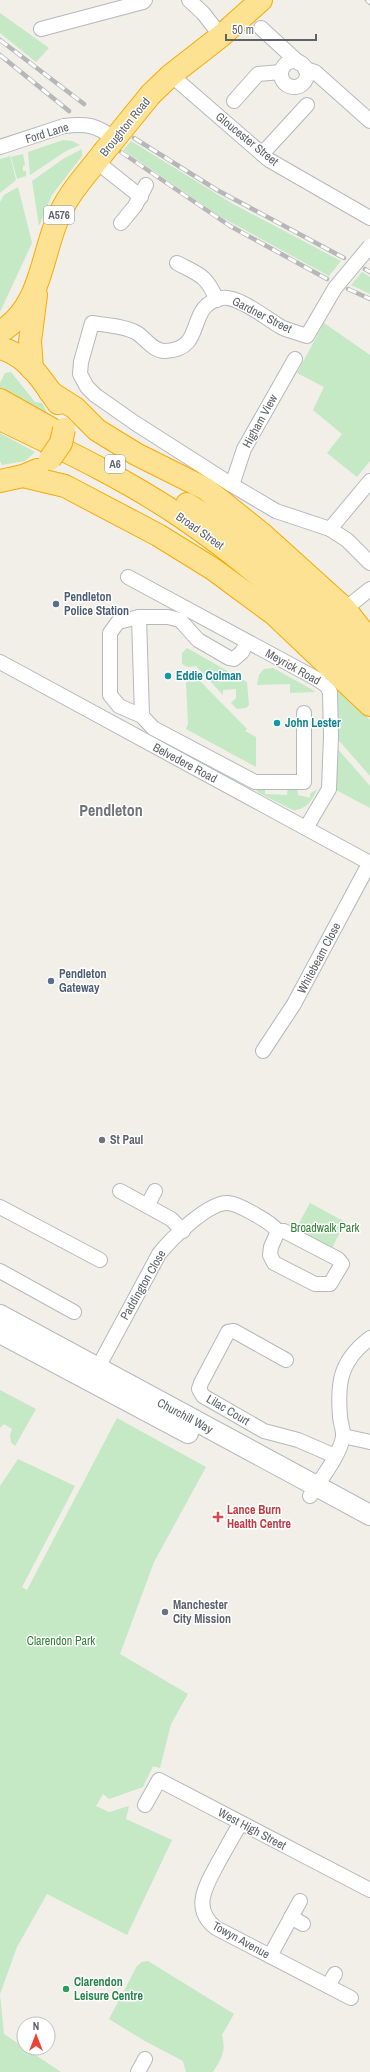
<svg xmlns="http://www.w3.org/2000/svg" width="370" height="2072" font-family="'Archivo Narrow',sans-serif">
<rect width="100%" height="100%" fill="#f1efe8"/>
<g fill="#c5e8c5">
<polygon points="0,13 49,48 36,62 0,33"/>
<polygon points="63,140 72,141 80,145 66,151 30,175 28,152"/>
<polygon points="131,141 233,204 341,261 329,276 221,217 123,150"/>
<polygon points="82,149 82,156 52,195 39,226 32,181 63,159"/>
<polygon points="23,154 25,165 23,166 23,171 26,171 26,176 17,179 11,157"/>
<polygon points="10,156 16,180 0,193 0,159"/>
<polygon points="18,187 32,243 0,312 0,202 4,195"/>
<polygon points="362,272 370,277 370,294 351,285"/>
<polygon points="324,323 370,355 370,461 357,477 327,453 342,434 313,410 324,387 297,373"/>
<polygon points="11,372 35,402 42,403 50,418 0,394 0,383 5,373"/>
<polygon points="0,433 35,452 25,461 2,465 0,461"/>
<polygon points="187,648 247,682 249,705 246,708 237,709 231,703 236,698 236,689 223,690 223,695 196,666 188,667 182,664 182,653"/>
<polygon points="273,668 313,690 315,692 290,693 290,684 257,685 259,675 264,669"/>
<polygon points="196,677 247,729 245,731 256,737 256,767 186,729 188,724 186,683 189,680 191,682"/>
<polygon points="334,684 349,697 370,720 370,776 335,736"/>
<polygon points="336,747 370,786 370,808 336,790"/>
<path d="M 257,786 L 265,786 L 265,794 L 287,795 L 288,787 L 297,787 L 298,795 L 310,798 L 310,794 L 317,789 C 312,800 307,810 293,810 L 259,793 L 256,790 Z"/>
<polygon points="310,1203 345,1222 332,1248 297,1230 297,1227"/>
<polygon points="0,1390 36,1409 15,1446 11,1442 10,1435 12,1429 4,1424 0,1428"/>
<polygon points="117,1418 206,1467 154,1562 120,1654 188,1694 171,1724 160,1768 153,1766 143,1787 109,1799 103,1794 96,1806 109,1812 129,1806 126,1819 172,1840 127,1935 47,1894 17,1947 0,1994 4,2034 61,2072 0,2072 0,1486 18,1459 75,1486 22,1587 27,1590"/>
<path d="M 148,1961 L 234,2014 L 222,2035 C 226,2051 222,2058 213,2072 L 186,2072 L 183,2061 L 143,2040 L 109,2019 L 137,1966 L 142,1962 Z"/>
</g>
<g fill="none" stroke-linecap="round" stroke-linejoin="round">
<g stroke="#b5b8bc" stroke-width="16">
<g id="street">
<polyline points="189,0 203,13 221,36"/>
<polyline points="261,28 299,63"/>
<polyline points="41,29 143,2 145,0"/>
<circle cx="294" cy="74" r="13"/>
<polyline points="305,69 315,72 370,121"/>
<polyline points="171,75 269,160 370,218"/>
<polyline points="234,101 258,74 281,72"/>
<polyline points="0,147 64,126"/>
<polyline points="262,154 307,105"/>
<polyline points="97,162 141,197"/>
<polyline points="121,223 135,206 146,185"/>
<path d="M 177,263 C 200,275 206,275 217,300"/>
<path d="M 335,288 L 307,336 C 299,333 289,331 281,327 C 267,319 238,295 222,298 C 184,306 208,349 165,351 C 153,351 146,339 137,333 C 125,326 106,325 92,323 L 81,362 L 80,374 L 87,387 L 95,395 L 135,423 L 232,485 L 276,511 L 330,529 L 347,540 L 370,563"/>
<polyline points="232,485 244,449 295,359"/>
<polyline points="330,529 370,481"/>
<polyline points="128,577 317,679 327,686 330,692 331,736 329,789 306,828"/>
<polyline points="345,609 370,589"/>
<polyline points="139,617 118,622 110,633 110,695 119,706 142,716"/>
<polyline points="247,642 242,652 234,659 229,658 198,640 180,620 168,617 139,617 142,716 153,728 255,782 304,782 304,713"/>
<polyline points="0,662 370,863"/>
<polyline points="263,1051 294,1004 370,862"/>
<polyline points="120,1191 171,1219 183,1231"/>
<polyline points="147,1206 155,1191"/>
<polyline points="0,1207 100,1260"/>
<polyline points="0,1271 74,1312"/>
<polyline points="286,1360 234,1331 228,1332 201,1383 199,1389 203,1396 264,1431 298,1440 335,1456"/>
<path d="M 94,1375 L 159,1254 C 171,1239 208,1202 228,1203 C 238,1204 247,1210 256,1215 C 265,1220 272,1224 278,1231 L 271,1247 L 270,1255 L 274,1263 L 315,1284 L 330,1284 L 342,1264 L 338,1259 L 284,1231 L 278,1231"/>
<polyline points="343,1436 370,1442"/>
<path d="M 310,1496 C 320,1480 340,1455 343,1437 C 344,1431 340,1422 340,1416 C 337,1381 341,1360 370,1338"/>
<polyline points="145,1805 159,1780 370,1890"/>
<path d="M 241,1823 C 233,1835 226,1849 219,1861 C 207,1884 190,1908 216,1928 L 351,1998"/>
<polyline points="291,1917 303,1924"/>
<polyline points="270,1956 300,1901"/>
<polyline points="328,1986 335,1974"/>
<polyline points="138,2072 145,2059"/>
</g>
</g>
<g stroke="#b6babf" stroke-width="22">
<g id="secondary">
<polyline points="0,1315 370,1515"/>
<polyline points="0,1333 188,1433"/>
</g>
</g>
<g stroke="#f9ab00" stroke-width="24">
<g id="highway">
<polyline points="151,94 171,75 221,36 261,0"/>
<path d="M 0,332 C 41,308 41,257 58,218 C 68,193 87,174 103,153"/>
<path d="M 0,348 C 26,354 44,382 58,403"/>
<polyline points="32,369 30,341 36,295"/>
<polyline points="50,392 75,408 97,430 136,454 206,489 261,533 345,609 370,641"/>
<polyline points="0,400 57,432"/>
<path d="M 0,419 C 62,449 126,479 183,518 C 252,565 315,622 370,685"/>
<polyline points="23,476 65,486 158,535 213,569 274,614 370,705"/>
<polyline points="0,481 23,476 37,470"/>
<polyline points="187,504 229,530 308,597 360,649 370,661"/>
</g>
</g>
<use href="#street" stroke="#fff" stroke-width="14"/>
<use href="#secondary" stroke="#fff" stroke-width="20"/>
<use href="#highway" stroke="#fde293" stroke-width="22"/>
<g stroke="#b6b7b8" stroke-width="4.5">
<g id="rail">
<polyline points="367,0 370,3"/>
<polyline points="0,40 84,104"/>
<polyline points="0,55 69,111"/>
<polyline points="134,138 217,190 344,258"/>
<polyline points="121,152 230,226 327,279"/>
<polyline points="365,269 370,272"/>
<polyline points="348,289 370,299"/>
</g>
</g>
<use href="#rail" stroke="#fff" stroke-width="3" stroke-dasharray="9" stroke-linecap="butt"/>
<g stroke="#b5b8bc" stroke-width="16" stroke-linecap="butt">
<g id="street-bridge">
<path d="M 64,126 C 87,123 96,125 115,139"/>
<polyline points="335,288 370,246"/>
</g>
</g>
<g stroke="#f9ab00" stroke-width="24" stroke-linecap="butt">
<g id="highway-bridge">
<polyline points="103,153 151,94"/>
<polyline points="50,459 61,443 64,429"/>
</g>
</g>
<use href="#street-bridge" stroke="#fff" stroke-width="14"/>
<use href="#highway-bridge" stroke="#fde293" stroke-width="22"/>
</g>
<g fill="#5c6f8a" stroke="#fff" stroke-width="1.5">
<circle cx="56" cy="604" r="4"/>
<circle cx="51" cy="981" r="4"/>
</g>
<g fill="#0f9aa8" stroke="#fff" stroke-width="1.5">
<circle cx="168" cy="676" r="4"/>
<circle cx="277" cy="723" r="4"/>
</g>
<g fill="#6b7280" stroke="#fff" stroke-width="1.5">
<circle cx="102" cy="1140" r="4"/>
<circle cx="165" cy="1612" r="4"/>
</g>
<path fill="#e0444e" stroke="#fff" stroke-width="1.5" d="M216 1511h4v4h4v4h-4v4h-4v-4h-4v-4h4z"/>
<circle fill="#2e9e5b" stroke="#fff" stroke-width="1.5" cx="66" cy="1989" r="4"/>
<g text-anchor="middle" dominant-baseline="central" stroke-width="3" stroke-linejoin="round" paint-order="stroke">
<g fill="#fff" stroke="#8f9295" stroke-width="1">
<rect x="44" y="206" width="30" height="18" rx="3"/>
<rect x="105" y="455" width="20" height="18" rx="3"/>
</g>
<g font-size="11" font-weight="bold" fill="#5f6368">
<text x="59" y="215">A576</text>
<text x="115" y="464">A6</text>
</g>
<g font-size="12" fill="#5f6368" stroke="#fff">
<text transform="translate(125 127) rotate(-51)">Broughton Road</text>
<text transform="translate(47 133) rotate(-17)">Ford Lane</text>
<text transform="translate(247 139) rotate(39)">Gloucester Street</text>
<text transform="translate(262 315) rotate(27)">Gardner Street</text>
<text transform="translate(260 421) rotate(-61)">Higham View</text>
<text transform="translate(200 531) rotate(35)">Broad Street</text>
<text transform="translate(293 667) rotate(29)">Meyrick Road</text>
<text transform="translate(185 763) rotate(28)">Belvedere Road</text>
<text transform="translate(319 958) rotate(-62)">Whitebeam Close</text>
<text transform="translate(143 1285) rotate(-60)">Paddington Close</text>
<text transform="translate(228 1410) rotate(31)">Lilac Court</text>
<text transform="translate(185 1416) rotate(28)">Churchill Way</text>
<text transform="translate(252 1829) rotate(28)">West High Street</text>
<text transform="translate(241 1940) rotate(29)">Towyn Avenue</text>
</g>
<g font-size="12" font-weight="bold" fill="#4e5e75" stroke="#fff" text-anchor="start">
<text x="64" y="597">Pendleton<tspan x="64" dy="14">Police Station</tspan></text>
<text x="59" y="974">Pendleton<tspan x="59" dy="14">Gateway</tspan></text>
</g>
<g font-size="12" font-weight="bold" fill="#0d838f" stroke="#fff" text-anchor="start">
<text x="176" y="676">Eddie Colman</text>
<text x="285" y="723">John Lester</text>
</g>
<g font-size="12" font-weight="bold" fill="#5b616d" stroke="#fff" text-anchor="start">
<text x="110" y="1140">St Paul</text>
<text x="173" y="1605">Manchester<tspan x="173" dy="14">City Mission</tspan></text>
</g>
<g font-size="12" fill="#348238" stroke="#fff">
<text x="325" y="1228">Broadwalk Park</text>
<text x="61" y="1641">Clarendon Park</text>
</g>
<g font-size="12" font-weight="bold" fill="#be3a42" stroke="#fff" text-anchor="start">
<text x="227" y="1510">Lance Burn<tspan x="227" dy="14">Health Centre</tspan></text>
</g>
<g font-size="12" font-weight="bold" fill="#27864d" stroke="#fff" text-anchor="start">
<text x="74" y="1982">Clarendon<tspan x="74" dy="14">Leisure Centre</tspan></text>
</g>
<g font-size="16" font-weight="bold" fill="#70757a" stroke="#fff">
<text x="111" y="810">Pendleton</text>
</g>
</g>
<g transform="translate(36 2036)"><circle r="19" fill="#ffffff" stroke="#bfc1c3"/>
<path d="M0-3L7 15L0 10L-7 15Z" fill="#ea4335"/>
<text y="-6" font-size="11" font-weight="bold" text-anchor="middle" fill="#5f6368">N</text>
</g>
<path d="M226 34v6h90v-6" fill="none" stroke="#5f6368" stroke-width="2"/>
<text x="232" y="34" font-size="12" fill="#5f6368" stroke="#ffffff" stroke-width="3" paint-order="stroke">50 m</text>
</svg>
